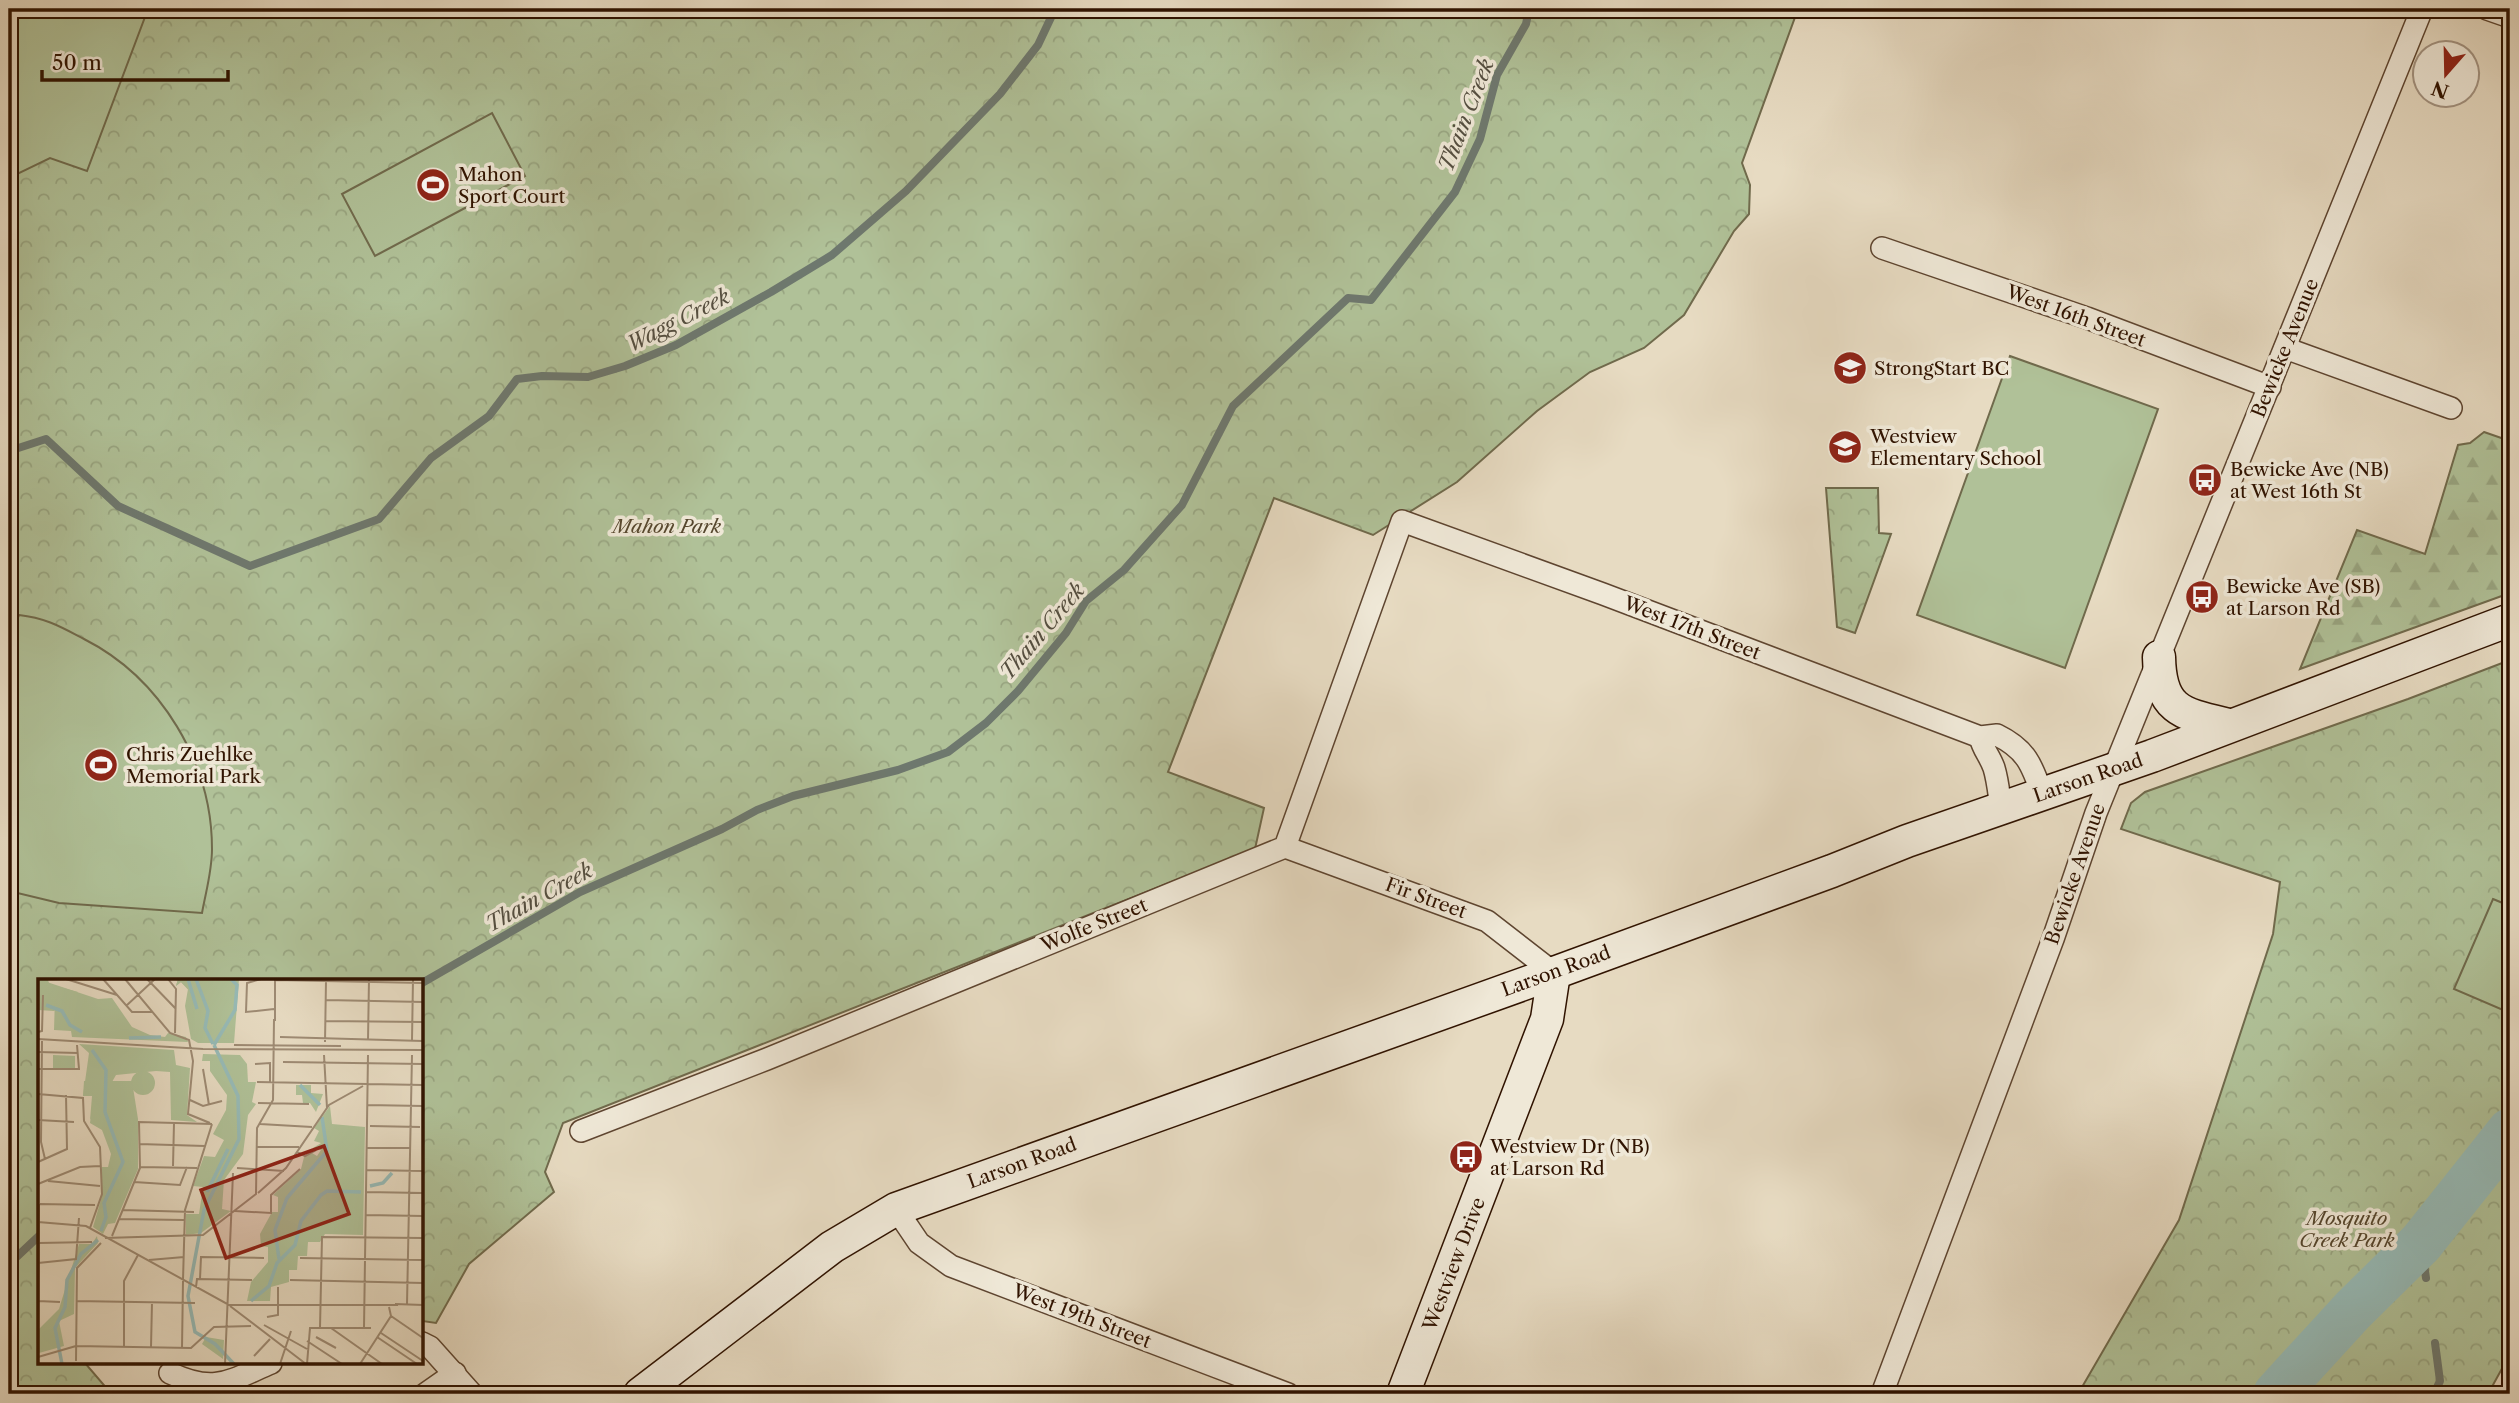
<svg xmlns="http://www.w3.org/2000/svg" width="2519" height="1403" font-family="'Libre Caslon Text',serif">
<defs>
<pattern id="forest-firs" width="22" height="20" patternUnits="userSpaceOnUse" patternTransform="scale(1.75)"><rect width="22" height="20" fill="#b0c198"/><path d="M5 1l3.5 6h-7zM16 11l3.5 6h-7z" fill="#98a581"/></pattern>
<pattern id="park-crowns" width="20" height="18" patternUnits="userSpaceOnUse" patternTransform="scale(1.75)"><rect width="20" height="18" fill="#b0c198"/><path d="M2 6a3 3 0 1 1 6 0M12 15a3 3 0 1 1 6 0" fill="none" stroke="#98a581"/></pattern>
</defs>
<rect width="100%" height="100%" fill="#e7dbc2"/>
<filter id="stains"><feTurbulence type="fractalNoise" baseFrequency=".00286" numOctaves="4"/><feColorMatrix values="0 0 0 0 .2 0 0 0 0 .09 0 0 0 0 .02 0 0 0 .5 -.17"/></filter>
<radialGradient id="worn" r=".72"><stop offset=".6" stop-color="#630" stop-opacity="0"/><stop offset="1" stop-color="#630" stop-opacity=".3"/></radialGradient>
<polygon fill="url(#forest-firs)" stroke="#706a4c" stroke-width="2" points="2484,432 2510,441 2510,593 2300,669 2357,530 2425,554 2458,445 2470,443"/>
<g fill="url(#park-crowns)" stroke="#706a4c" stroke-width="2">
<polygon points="9,9 1798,9 1742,163 1750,185 1749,214 1734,231 1684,315 1644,348 1590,372 1537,411 1457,482 1373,535 1274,498 1168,772 1264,808 1255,849 563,1123 545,1172 554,1192 469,1264 436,1323 422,1321 422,981 40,981 40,1363 85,1363 108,1390 120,1394 9,1394"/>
<polygon points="1826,488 1878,488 1879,533 1891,534 1855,633 1837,627"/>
<polygon points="2510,660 2510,1354 2488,1394 2078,1394 2179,1220 2273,934 2280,882 2121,829 2131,803 2145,792 2408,699"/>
</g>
<g fill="#b0c198" stroke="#706a4c" stroke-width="2">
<polygon points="9,9 148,9 87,171 50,158 9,178"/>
<polygon points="492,113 525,176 375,256 342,194"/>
<polygon points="2010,356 2158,409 2065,668 1917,615"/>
<path d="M 19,615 C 46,618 61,627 84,639 C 161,678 212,763 212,849 C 212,871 206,891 202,913 L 59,903 L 9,891 L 9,641 Z"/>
<polygon points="2493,899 2510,906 2510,1013 2454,989"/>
</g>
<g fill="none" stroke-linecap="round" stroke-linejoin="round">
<g stroke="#6e786e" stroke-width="8">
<polyline points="9,451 46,439 118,506 250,566 379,519 431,458 489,416 517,379 542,376 588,377 625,366 676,345 771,292 832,255 906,191 1000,94 1038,45 1055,9"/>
<polyline points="422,983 580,892 722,829 757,810 793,796 898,770 948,752 986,723 1018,691 1066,633 1086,601 1124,570 1182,505 1233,406 1348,298 1371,300 1455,192 1480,139 1497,75 1526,24 1529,9"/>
<polyline points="2421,1243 2426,1278"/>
<polyline points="9,1264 40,1235"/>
<polyline points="2434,1394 2440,1381 2435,1343"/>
</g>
<polyline stroke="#97bbb7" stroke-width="46" points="2276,1394 2353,1310 2421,1243 2510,1131"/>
<g stroke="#5e4530" stroke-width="24">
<g id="street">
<polyline points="2487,9 2510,17"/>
<polyline points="1882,248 2087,318 2270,387"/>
<polyline points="2285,348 2451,408"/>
<path d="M 1980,737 C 1983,750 1990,756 1994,768 C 1998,781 1999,795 2001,808"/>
<polyline points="1285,847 1487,921 1554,973"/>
<path d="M 581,1131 L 767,1059 L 1285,847 L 1402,521 L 1603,594 L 1980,737 L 1997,735 C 2026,749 2032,765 2042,794"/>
<polyline points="896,1209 919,1243 951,1266 1288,1394"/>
<polyline points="422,1343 430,1347 472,1394"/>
<path d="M 170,1373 C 215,1394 229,1381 271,1363"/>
<polyline points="425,1394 455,1373"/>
<polyline points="1882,1394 2053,939 2096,813 2422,9"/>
</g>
</g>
<g stroke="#301300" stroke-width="35">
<g id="secondary">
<path d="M 2159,657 C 2160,711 2182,714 2229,725"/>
<polyline points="640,1394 832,1247 896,1209 1554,973 1832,871 1907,841 2152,756 2510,620"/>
<polyline points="1403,1394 1547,1019 1554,973"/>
</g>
</g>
<use href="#street" stroke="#efe8d7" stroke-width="21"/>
<use href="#secondary" stroke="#efe8d7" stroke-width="32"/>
</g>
<defs>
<g id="stadium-disc" transform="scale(1.75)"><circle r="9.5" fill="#8f2418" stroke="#efe8d7"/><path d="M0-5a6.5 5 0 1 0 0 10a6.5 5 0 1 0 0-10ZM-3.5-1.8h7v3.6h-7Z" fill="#fff"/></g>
<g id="school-disc" transform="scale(1.75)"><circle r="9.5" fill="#8f2418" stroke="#efe8d7"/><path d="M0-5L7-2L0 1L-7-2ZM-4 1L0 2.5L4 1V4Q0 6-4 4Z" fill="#fff"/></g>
<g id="bus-disc" transform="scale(1.75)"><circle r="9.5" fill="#8f2418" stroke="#efe8d7"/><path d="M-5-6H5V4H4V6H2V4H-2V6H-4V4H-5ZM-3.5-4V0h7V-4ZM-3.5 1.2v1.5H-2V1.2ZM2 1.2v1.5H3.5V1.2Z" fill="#fff"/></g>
</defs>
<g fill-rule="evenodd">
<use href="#stadium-disc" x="433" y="185"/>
<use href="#school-disc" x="1850" y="368"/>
<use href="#school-disc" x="1845" y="447"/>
<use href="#bus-disc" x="2205" y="480"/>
<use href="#bus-disc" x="2202" y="597"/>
<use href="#stadium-disc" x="101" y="765"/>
<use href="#bus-disc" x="1466" y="1157"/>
</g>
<g text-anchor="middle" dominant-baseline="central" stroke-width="7" stroke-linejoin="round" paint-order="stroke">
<g font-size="19" fill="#301300" stroke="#efe8d7" text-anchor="start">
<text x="458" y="174">Mahon<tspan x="458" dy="22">Sport Court</tspan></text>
<text x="1874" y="368">StrongStart BC</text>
<text x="1870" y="436">Westview<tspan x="1870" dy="22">Elementary School</tspan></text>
<text x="2230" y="469">Bewicke Ave (NB)<tspan x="2230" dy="22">at West 16th St</tspan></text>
<text x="2226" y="586">Bewicke Ave (SB)<tspan x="2226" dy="22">at Larson Rd</tspan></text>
<text x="126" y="754">Chris Zuehlke<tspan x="126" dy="22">Memorial Park</tspan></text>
<text x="1490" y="1146">Westview Dr (NB)<tspan x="1490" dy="22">at Larson Rd</tspan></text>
</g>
<g font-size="19" fill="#301300" stroke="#efe8d7">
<text transform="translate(2076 316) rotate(20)">West 16th Street</text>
<text transform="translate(2285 348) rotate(-68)">Bewicke Avenue</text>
<text transform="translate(1692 628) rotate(21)">West 17th Street</text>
<text transform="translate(2088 778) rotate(-19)">Larson Road</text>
<text transform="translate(2075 874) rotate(-71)">Bewicke Avenue</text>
<text transform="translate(1426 898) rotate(20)">Fir Street</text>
<text transform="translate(1094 925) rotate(-22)">Wolfe Street</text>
<text transform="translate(1556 971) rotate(-20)">Larson Road</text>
<text transform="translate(1022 1163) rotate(-20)">Larson Road</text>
<text transform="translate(1454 1264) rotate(-69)">Westview Drive</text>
<text transform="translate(1082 1316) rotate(21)">West 19th Street</text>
</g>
<g font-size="19" font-style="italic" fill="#56472e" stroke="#efe8d7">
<text x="667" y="526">Mahon Park</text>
<text x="2347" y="1218">Mosquito<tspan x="2347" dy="22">Creek Park</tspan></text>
</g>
<g font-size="21" font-style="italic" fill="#544e40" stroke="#efe8d7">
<text transform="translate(1466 115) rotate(-69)">Thain Creek</text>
<text transform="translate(678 320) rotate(-27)">Wagg Creek</text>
<text transform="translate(1042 631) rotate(-50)">Thain Creek</text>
<text transform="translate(539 897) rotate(-29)">Thain Creek</text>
</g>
</g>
<g transform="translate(38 979)">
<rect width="385" height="385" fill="#e7dbc2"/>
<path d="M 0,0 L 60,20 L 74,19 L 94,48 L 112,56 L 127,58 L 130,54 L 148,58 L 150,63 L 34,58 L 33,52 L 16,51 L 17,18 L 0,24 ZM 140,0 L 201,0 L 196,64 L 160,64 L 153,60 L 147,27 L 150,10 L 143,3 L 138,7 ZM 41,65 L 136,71 L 138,86 L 152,89 L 149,136 L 159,143 L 133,141 L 132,93 L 118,92 L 78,96 L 52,141 L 54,117 L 45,117 L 51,74 ZM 258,106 L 273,106 L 273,114 L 285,115 L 278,133 L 272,124 L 265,124 L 264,116 L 258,116 ZM 168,358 L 186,361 L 185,380 L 164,365 Z" fill="#b0c198"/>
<path d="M 0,0 L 10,0 L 11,5 L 40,13 L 16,32 L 0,31 ZM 140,0 L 194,0 L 193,60 L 157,58 L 154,15 L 143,3 L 138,7 ZM 165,75 L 202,76 L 209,85 L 210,103 L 218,103 L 214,123 L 218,125 L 210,136 L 205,175 L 186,201 L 184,230 L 193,232 L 163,254 L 148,256 L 148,235 L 161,235 L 165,208 L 155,207 L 166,177 L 177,178 L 186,161 L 175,155 L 188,131 L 189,116 L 172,92 L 172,82 L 164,82 ZM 46,102 L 94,102 L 100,140 L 100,190 L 77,244 L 70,245 L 65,255 L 55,248 L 64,217 L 64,188 L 70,188 L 73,175 L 64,151 L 52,144 L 55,123 L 54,117 L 45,117 ZM 292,127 L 294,145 L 327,148 L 325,256 L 287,255 L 282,263 L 270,263 L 269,277 L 260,277 L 259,291 L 251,291 L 251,303 L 233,308 L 232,322 L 209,322 L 213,303 L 230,283 L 230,268 L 223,267 L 222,255 L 234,233 L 240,233 L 240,218 L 235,216 L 263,190 L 266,178 L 274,174 L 279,177 L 283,171 L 275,169 L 283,164 L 276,162 L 281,152 L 276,149 ZM 59,257 L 60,264 L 37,289 L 36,335 L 21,342 L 26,367 L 1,374 L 1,350 L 21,330 L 41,265 L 54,265 Z" fill="#b0c198"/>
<path d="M 15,76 L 37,77 L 37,89 L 15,89 ZM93 104a12 12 0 1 1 24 0a12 12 0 1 1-24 0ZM303 158a10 10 0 1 1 20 0a10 10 0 1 1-20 0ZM300 178a12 12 0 1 1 24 0a12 12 0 1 1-24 0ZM304 199a10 10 0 1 1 20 0a10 10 0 1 1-20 0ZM300 240a12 12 0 1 1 24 0a12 12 0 1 1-24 0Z" fill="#b0c198"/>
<path fill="none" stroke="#97bbb7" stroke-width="3.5" d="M 150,0 L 159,30M 158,0 L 170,32 L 167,49 L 175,65M 8,26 L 24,32 L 32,46 L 44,53M 91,59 L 123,58M 176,66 L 197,31 L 199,6 L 193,0M 176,66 L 200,117 L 201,160 L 166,231 L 150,317 L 157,353 L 177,365 L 196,385M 54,71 L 68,91 L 67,133 L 85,183 L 66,224 L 68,238 L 63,252M 262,106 L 282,126M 332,207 L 345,204 L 354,194M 169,213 L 190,170M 241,280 L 237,251 L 249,219 L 289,172 L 284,138M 213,322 L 231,307 L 239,284 L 257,266 L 263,242 L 283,216 L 289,212 L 323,213M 24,385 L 17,349 L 27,328 L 29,301 L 43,275 L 60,261"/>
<path fill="none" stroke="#9e8b74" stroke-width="2" d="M 28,0 L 79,16M 65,0 L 94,33 L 115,33M 87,0 L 132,54 L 151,61 L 155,82 L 150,135 L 172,144M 109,0 L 138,30M 130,0 L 138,10 L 137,54M 223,0 L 209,4 L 208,33 L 236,30M 237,0 L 237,42M 237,1 L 385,4M 288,21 L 385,23M 88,27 L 117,0M 287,42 L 385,43M 0,53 L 4,52 L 5,16M 242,58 L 385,62M 0,60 L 165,70 L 385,71M 330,61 L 331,0M 374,61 L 375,0M 4,62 L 3,163 L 7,180M 287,63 L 288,2M 196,66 L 303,67M 0,73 L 40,74M 286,76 L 289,129M 245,83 L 385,85M 217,85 L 232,84 L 232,104M 0,90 L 41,90 L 39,66M 165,90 L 171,126M 219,103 L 385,106M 0,115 L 45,119 L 46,142 L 62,168 L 64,215 L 52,249M 152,121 L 165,127 L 184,122M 220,124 L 271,125M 329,126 L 385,127M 0,141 L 36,143M 222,145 L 274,148M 332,147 L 382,148M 101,165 L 167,167M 218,168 L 261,168M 329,169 L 372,169M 259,173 L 267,177 L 278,171M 0,183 L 29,170 L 28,116M 135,187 L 136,144M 102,188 L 159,189M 199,189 L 246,192M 328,191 L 385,192M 10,202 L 62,207M 96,203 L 142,206 L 149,188M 0,205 L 42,188 L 62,187M 328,213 L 385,214M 220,214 L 248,189 L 291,126 L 325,107M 2,225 L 57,226M 84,231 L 156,233M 197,232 L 233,234 L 233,216 L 262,190M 328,236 L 385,237M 81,240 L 146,241M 0,243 L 48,247 L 191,326 L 360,326M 74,257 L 102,189 L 101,143 L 174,145M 67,259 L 165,256 L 218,215 L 219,149 L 235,121 L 236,40M 1,264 L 54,263M 262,279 L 385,281M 111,281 L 146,278M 0,284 L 38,280 L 41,239M 162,300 L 163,278 L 226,279M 145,301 L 147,231 L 174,145M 252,301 L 385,304M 158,308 L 159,300 L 214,301M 0,322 L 22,323M 38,322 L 157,324M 357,325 L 385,326M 369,325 L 374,76M 192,327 L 268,385M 353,337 L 385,359M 229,338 L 240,336 L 240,308M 226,346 L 269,370M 282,349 L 284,258 L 385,259M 293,349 L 344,385M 326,349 L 330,76M 343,354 L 385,382M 278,358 L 298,369M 339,358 L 379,385M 269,362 L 304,385M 38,367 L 153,369 L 176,348 L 213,347M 86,368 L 86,302 L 100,276M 113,368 L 114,323M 144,369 L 145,302M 216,377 L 232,360M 0,378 L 1,225M 0,378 L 38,367M 38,382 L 39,289 L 63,264M 187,385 L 195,194M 242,385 L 253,352M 269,385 L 272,349 L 333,349M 322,385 L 353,337 L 351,328"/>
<path fill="#8f2418" fill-opacity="0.15" stroke="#8f2418" stroke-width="3.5" d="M 286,167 L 311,235 L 188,279 L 163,211 Z"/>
<rect width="385" height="385" fill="none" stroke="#301300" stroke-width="3.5"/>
</g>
<rect width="2519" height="1403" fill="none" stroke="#e7dbc2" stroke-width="35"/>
<rect x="10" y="10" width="2498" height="1382" fill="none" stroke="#301300" stroke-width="3.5"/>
<rect x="18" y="18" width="2484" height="1368" fill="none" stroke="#301300" stroke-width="2"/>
<g transform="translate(2446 74) rotate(200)"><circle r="33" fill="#efe8d7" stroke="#a39381" stroke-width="2"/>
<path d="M0-5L12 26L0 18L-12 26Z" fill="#8f2418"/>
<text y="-10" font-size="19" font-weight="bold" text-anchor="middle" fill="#301300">N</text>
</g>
<path d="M42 70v10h186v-10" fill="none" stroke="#301300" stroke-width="3.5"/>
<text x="52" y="70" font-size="21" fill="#301300" stroke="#efe8d7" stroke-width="5" paint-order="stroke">50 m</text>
<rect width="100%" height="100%" filter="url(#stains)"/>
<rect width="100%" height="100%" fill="url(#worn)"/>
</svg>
